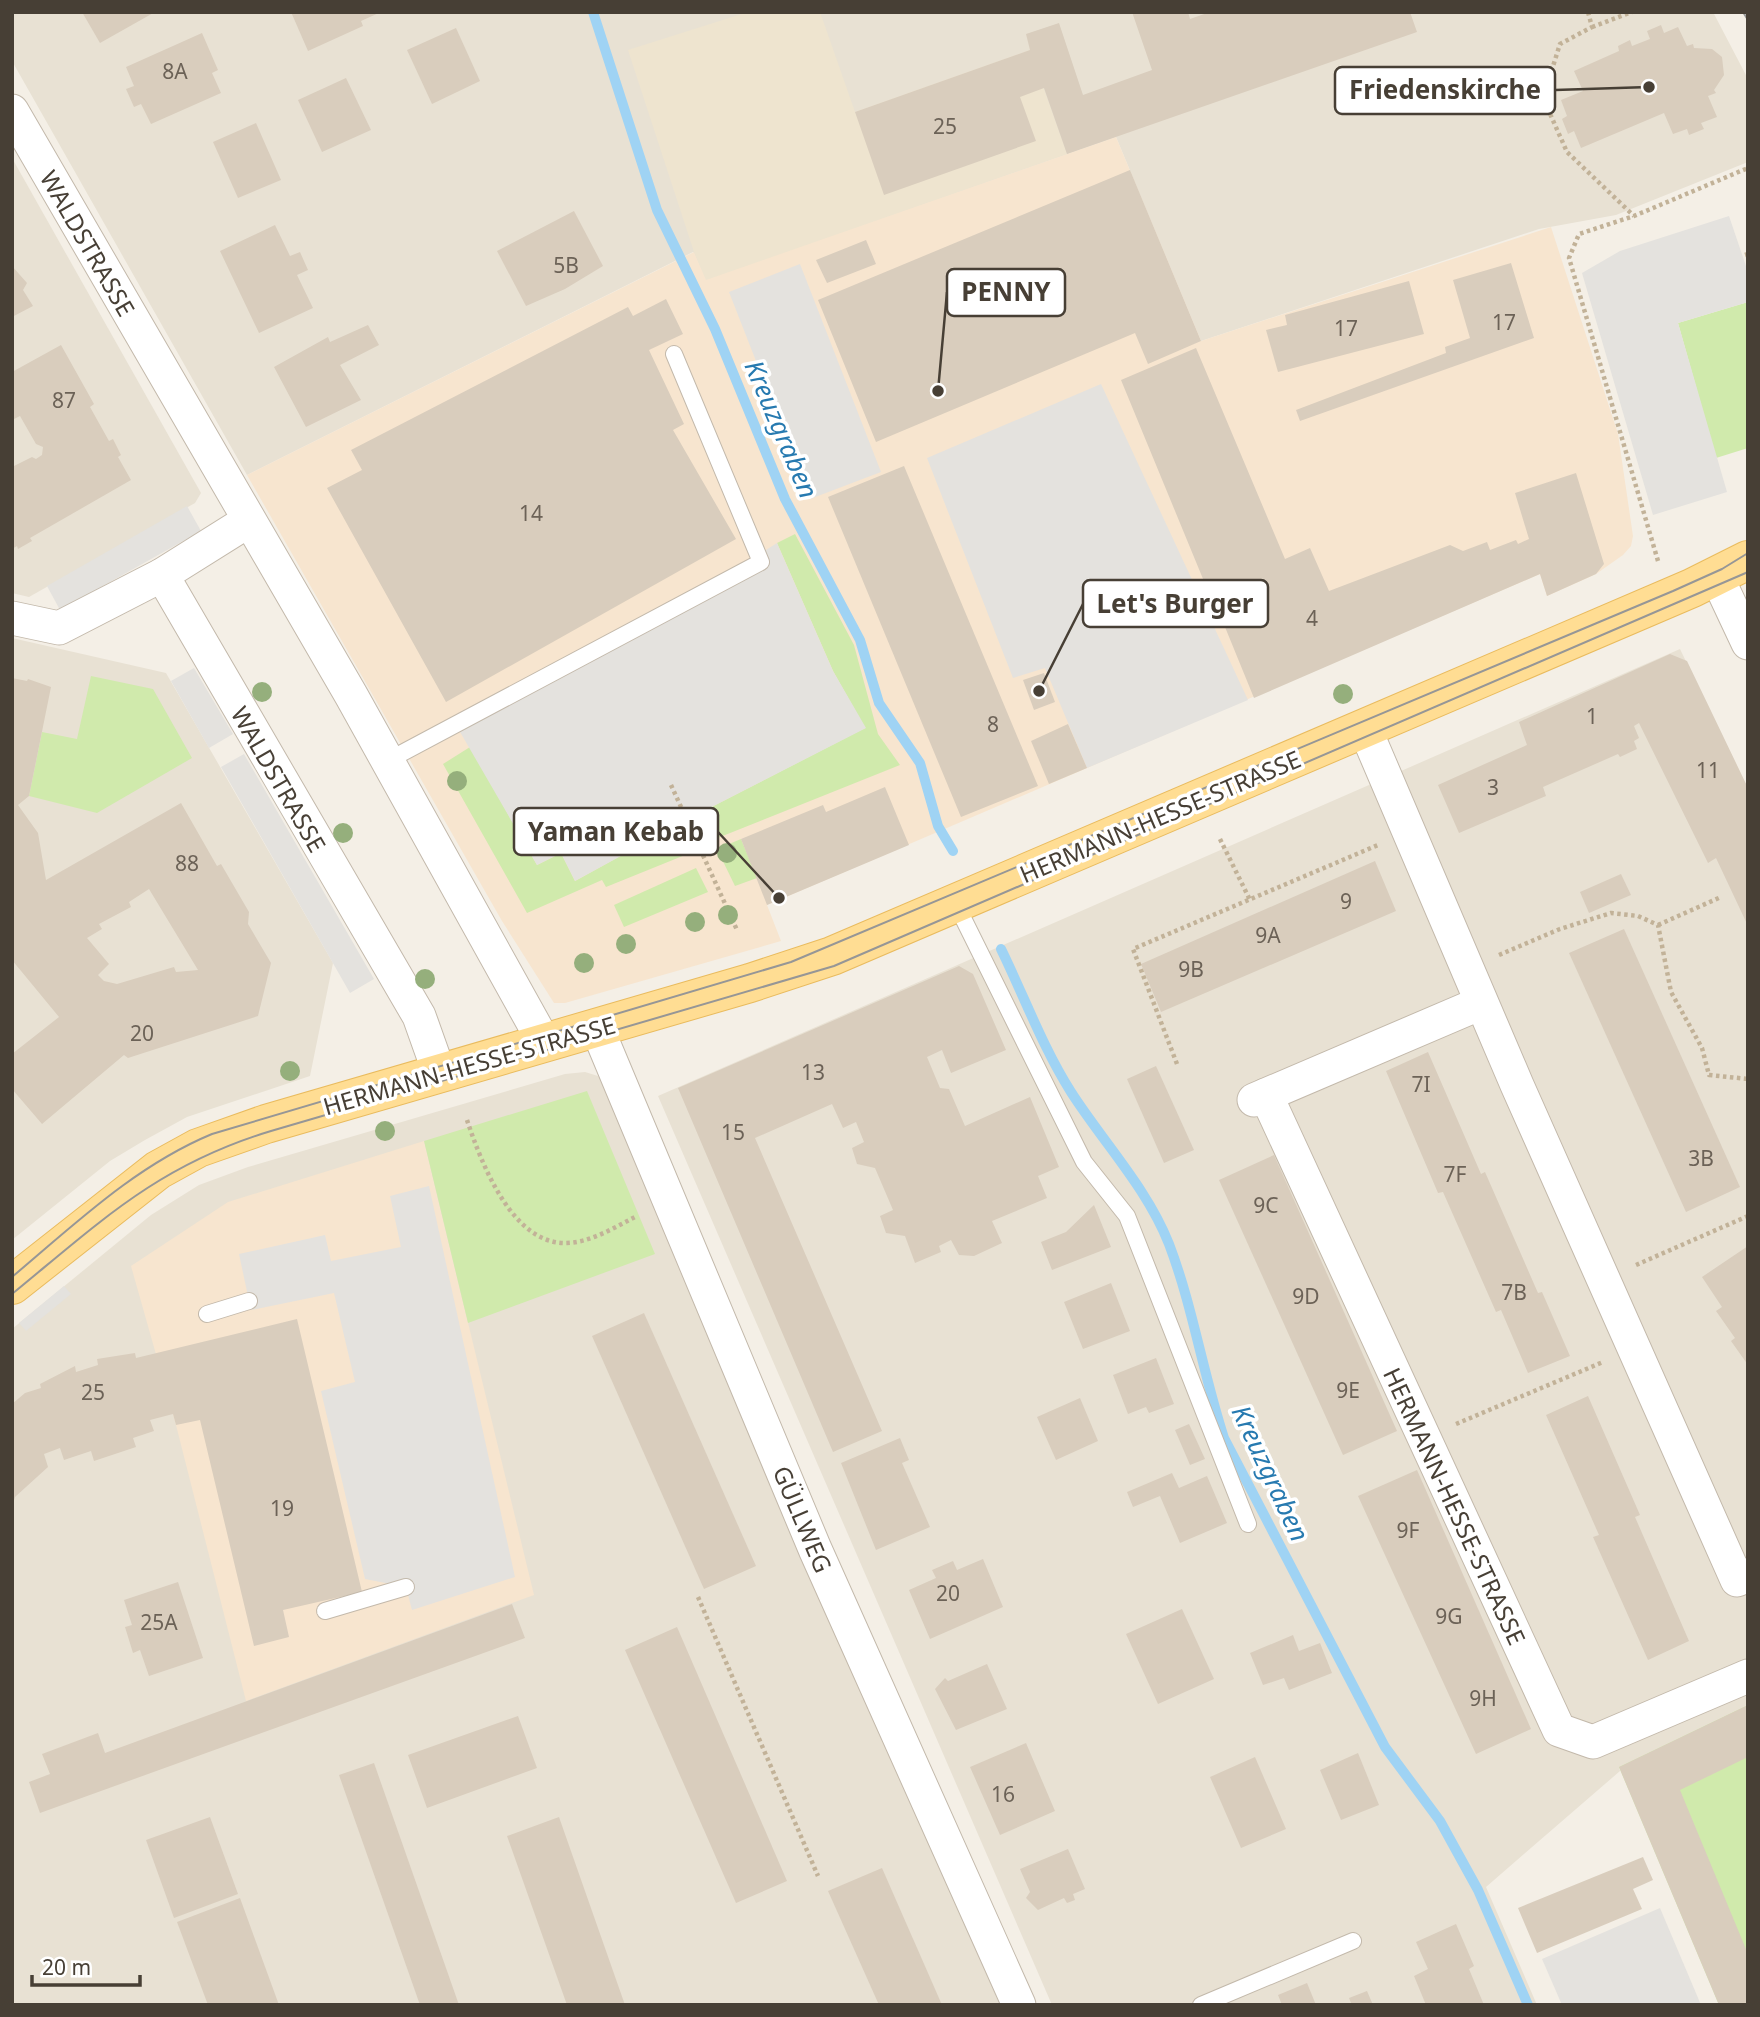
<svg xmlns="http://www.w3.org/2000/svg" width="1760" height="2017" font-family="'Noto Sans',sans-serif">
<rect width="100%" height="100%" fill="#f4efe6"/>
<g fill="#e8e1d3">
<polygon points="12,12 1713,12 1748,79 1748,162 1616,215 1539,229 1201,341 1116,137 706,280 693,252 247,475 12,61"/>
<polygon points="12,158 201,493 195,503 29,597 12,593"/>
<polygon points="12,638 166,673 333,963 310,1076 187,1117 145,1140 110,1161 12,1240"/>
<polygon points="1680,649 1748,789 1748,1705 1619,1767 1620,1771 1486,1887 1537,2005 1052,2005 658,1096"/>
<polygon points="585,1072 598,1076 612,1100 1000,2005 12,2005 12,1329 151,1215 199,1185 248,1167 565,1074"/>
</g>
<g fill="#f7e5cf">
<polygon points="1116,137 1201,341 1551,227 1618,434 1633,536 1631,546 1623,555 1596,574 1547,596 1540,574 767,905 781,941 565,1003 554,1003 502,921 247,475 694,252 706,279"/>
<polygon points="424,1141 534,1595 246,1701 176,1425 131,1266 228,1202"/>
</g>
<polygon fill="#eee4cf" points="748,12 820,12 855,112 1030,50 1067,154 706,280 694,252 628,50"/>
<g fill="#d0eaac">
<polygon points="1748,302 1748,448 1716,458 1678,323"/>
<polygon points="795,534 854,645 878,734 900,765 705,843 694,816 865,728 833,671 777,543"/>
<polygon points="91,676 153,689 192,758 97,813 29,796 42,732 77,739"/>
<polygon points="470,747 537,865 561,853 575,881 682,822 695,851 606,887 602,880 527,913 443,764"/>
<polygon points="741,839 757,878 735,886 717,849"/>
<polygon points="696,868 708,892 624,927 614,905"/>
<polygon points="587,1091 655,1254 468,1323 424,1141"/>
<polygon points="1748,1705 1748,2005 1719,2005 1619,1767"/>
</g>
<g fill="#e4e2de">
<polygon points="1729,216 1748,272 1748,302 1678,323 1727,492 1653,515 1582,273 1620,251"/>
<polygon points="800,264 881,472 810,499 729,292"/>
<polygon points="1101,384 1248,700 1087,768 1045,668 1013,678 927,458"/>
<polygon points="187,506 201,531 60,610 47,586"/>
<polygon points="777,543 833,671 866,728 694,816 575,881 561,853 537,865 456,725 667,613"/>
<polygon points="194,668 233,734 209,748 171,681"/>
<polygon points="244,754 374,979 350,993 221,767"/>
<polygon points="429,1186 515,1577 412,1610 406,1587 365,1579 321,1391 355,1382 334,1293 251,1310 239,1254 325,1235 331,1261 401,1247 390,1196"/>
<polygon points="64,1286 71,1294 26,1331 19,1323"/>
<polygon points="1660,1908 1701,2005 1562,2005 1542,1959"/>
</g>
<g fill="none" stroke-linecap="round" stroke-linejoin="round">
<g stroke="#9fd3f4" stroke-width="10">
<polyline points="593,12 657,210 715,329 785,499 860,640 879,703 920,763 938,826 953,851"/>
<path d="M 1001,949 C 1024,996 1043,1048 1071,1092 C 1103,1142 1147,1188 1169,1244 C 1193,1307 1203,1374 1224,1438 L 1385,1747 L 1440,1821 L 1478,1890 L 1528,2005"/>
</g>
</g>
<g fill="#d9cdbd" fill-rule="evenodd">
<polygon points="82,12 155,12 100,43"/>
<polygon points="291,12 381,12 361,21 363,26 308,51"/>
<polygon points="1132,12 1188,12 1190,19 1210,12 1410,12 1417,32 1067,154 1044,88 1020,97 1036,141 884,195 855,112 1030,50 1026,34 1059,23 1083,95 1152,70"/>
<polygon points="1661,25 1664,33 1678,27 1687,46 1693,44 1694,48 1712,49 1722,57 1724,75 1714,90 1716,93 1708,96 1717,117 1701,123 1704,129 1689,135 1687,129 1673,134 1664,113 1581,148 1574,131 1568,134 1562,119 1567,116 1561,100 1583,91 1574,71 1619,51 1618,46 1630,40 1632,46 1650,39 1647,31"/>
<polygon points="456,28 480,81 432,104 407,50"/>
<polygon points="202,33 218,70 212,73 221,93 151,124 141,104 134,107 126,89 134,86 126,67"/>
<polygon points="346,78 371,130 322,152 298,100"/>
<polygon points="256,123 281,180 238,198 213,142"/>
<polygon points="1130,170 1201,341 1148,364 1135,333 876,442 818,300"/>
<polygon points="574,211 603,266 565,289 526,306 497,251"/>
<polygon points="275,225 290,256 300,252 308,270 297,275 313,308 259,333 220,251"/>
<polygon points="866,240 876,264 827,283 816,260"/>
<polygon points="1511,263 1534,338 1300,421 1296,410 1446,353 1445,347 1470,338 1453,280"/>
<polygon points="12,266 27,283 23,290 33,306 12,317"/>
<polygon points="1409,281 1424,334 1278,372 1266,330 1287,325 1285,315"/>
<polygon points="666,299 683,334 649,350 684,424 673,430 736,539 446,702 327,488 362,470 351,450 628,307 633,316"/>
<polygon points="368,325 379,345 340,365 361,400 306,427 274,367 328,337 330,342"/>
<polygon points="61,345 94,404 90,407 109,441 113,439 121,455 118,457 131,480 30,538 32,541 18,549 17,546 12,549 12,467 32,457 36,459 42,455 43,447 36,444 20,416 12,420 12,372"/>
<polygon points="1196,348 1285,559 1310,548 1329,591 1450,545 1463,551 1487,542 1490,550 1516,540 1518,544 1529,539 1515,493 1576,473 1604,564 1596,574 1547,596 1540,574 1254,698 1216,605 1236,598 1229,582 1208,591 1121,380"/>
<polygon points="904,466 1038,786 961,817 828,497"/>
<polygon points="1670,654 1687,661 1748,788 1748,926 1716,858 1708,863 1639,723 1634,726 1639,738 1634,741 1637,749 1620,757 1618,754 1543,787 1546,796 1459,833 1438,785 1527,745 1519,722"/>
<polygon points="1044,673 1055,702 1034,710 1023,680"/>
<path d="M 12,678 L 27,681 L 28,679 L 51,687 L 29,796 L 18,805 L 38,833 L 46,880 L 181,803 L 217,866 L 221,864 L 249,912 L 248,924 L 271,963 L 258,1016 L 128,1058 L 124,1055 L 42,1124 L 12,1089 L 12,1054 L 59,1017 L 12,960 ZM 149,889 L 198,970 L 176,972 L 174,967 L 117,984 L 104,981 L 98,975 L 109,964 L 87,938 L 102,929 L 99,924 L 131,907 L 129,902 Z"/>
<polygon points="1068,724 1087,768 1049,784 1031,741"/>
<polygon points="885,787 909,845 767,905 741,839 823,805 826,812"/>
<polygon points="1375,861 1396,911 1161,1012 1141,964"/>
<polygon points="1621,874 1631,895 1589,913 1580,892"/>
<polygon points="1624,929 1740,1187 1686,1212 1569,953"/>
<polygon points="959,966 973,974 1006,1050 951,1073 942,1050 927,1057 940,1088 949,1089 965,1126 1030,1097 1059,1167 1038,1176 1047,1198 992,1221 1002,1243 974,1256 959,1255 951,1240 939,1246 941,1252 915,1263 905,1236 886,1233 880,1216 893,1210 875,1168 857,1164 852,1148 864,1142 856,1122 843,1128 832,1104 755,1138 882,1431 833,1452 678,1088"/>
<polygon points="1428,1052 1481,1174 1485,1172 1538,1293 1542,1292 1570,1356 1528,1373 1501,1310 1496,1312 1443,1192 1438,1193 1386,1071"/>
<polygon points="1156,1066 1194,1150 1164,1163 1127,1079"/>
<polygon points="1274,1155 1397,1431 1343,1455 1219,1180"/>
<polygon points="1094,1205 1111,1247 1052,1270 1041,1242 1066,1232"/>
<polygon points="1748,1246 1748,1365 1731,1341 1735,1338 1716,1311 1722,1307 1702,1277"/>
<polygon points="1111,1283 1130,1331 1083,1349 1064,1302"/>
<polygon points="644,1313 756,1566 704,1589 592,1336"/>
<polygon points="297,1319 362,1592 283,1610 289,1637 254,1646 200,1420 176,1425 173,1414 150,1420 154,1431 133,1438 136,1447 94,1461 91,1451 64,1460 60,1448 44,1454 48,1467 15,1497 12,1507 12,1404 25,1393 41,1388 40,1384 75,1366 76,1372 98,1365 97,1359 135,1353 136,1358"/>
<polygon points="1156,1358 1174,1404 1149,1413 1146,1407 1128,1414 1113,1375"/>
<polygon points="1588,1396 1640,1515 1635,1517 1689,1641 1648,1660 1593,1537 1599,1535 1546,1415"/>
<polygon points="1080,1398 1098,1441 1056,1460 1037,1417"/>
<polygon points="1189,1424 1205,1459 1190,1465 1175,1430"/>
<polygon points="900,1438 909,1460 902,1463 930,1527 876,1550 841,1463"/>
<polygon points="1417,1470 1531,1729 1476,1754 1358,1496"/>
<polygon points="1172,1473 1179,1488 1207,1476 1227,1523 1180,1543 1160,1496 1133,1507 1127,1492"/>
<polygon points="983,1559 1003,1607 930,1639 909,1590 936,1578 932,1570 953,1561 957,1570"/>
<polygon points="178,1582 203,1658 149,1676 140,1650 133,1653 125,1627 132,1625 124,1600"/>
<polygon points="512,1604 525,1638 40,1813 29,1782 50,1774 42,1754 98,1733 105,1753"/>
<polygon points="1182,1609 1214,1679 1158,1704 1126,1634"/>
<polygon points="677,1627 787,1881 736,1903 625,1650"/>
<polygon points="1293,1635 1299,1651 1320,1643 1332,1673 1289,1690 1284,1678 1263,1685 1250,1653"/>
<polygon points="987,1664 1007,1709 956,1730 935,1689 945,1678 948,1681"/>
<polygon points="1748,1705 1748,1757 1680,1790 1748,1954 1748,2005 1719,2005 1619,1767"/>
<polygon points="518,1716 537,1768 427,1808 408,1755"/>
<polygon points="1026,1743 1055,1811 1000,1835 970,1767"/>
<polygon points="1358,1753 1379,1805 1341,1820 1320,1770"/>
<polygon points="1255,1757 1286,1829 1241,1848 1210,1777"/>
<polygon points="374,1763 459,2005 420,2005 339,1775"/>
<polygon points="210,1817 238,1894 174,1918 146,1840"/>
<polygon points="559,1817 625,2005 567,2005 507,1836"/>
<polygon points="1068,1849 1085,1889 1073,1894 1075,1900 1067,1903 1064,1898 1038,1910 1026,1898 1030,1892 1020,1869"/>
<polygon points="1643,1857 1653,1880 1633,1889 1642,1909 1537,1953 1518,1908"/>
<polygon points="882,1868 942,2005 879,2005 828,1891"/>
<polygon points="240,1898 279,2005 208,2005 177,1922"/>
<polygon points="1456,1924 1474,1966 1469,1969 1484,2005 1426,2005 1414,1976 1428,1969 1416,1942"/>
<polygon points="1307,1983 1316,2005 1282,2005 1278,1995"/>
<polygon points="1367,1991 1373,2005 1346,2005 1351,2003 1349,1998"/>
</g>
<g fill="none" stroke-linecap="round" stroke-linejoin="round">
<g stroke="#c3b9ab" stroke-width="18">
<g id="service">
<polyline points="387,761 761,562 674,354"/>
<polyline points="956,904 1084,1162 1127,1216 1248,1524"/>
<polyline points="207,1314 249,1301"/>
<polyline points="325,1611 406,1587"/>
<polyline points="1201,2005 1353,1941"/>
</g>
</g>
<g stroke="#c3b9ab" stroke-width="35">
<g id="minor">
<polyline points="12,111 351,695 545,1044"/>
<polyline points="162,575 419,1016 440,1075"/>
<polyline points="1717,577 1748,643"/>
<polyline points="12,618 59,628 162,575 248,521"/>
<polyline points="1365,729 1517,1085 1737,1580 1748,1575"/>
<polyline points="597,1028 815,1549 1019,2005"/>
<polyline points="1266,1095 1559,1730 1593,1742 1748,1676"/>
<polyline points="1254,1100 1481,1003"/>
</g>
</g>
<g stroke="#e9bb5e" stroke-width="40">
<polyline id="primary" points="12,1285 158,1170 198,1148 266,1124 750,983 832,956 1692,588 1748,560"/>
</g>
<g stroke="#c2b298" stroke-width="4.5" stroke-dasharray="3.5 3.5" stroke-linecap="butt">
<polyline points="1588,12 1592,27 1560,44 1543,98 1567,152 1634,216"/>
<polyline points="1592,27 1632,12"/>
<polyline points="1745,255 1748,254"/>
<polyline points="1658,561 1569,258 1579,234 1634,216 1748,168"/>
<polyline points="671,785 737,930"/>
<polyline points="1220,839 1250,900"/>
<polyline points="1658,925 1721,897"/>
<polyline points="1499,955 1560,929 1611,913 1638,916 1658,925 1671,992 1702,1048 1709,1075 1748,1079"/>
<polyline points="1177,1064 1133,949 1378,845"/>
<path d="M 467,1120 C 481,1162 512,1245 567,1243 C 592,1242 615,1227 637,1216"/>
<polyline points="1636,1265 1748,1216"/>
<polyline points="1456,1424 1603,1362"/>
<polyline points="698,1597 818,1876"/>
</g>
<use href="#service" stroke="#fff" stroke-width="16"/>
<use href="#minor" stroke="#fff" stroke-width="33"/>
<use href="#primary" stroke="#ffdd93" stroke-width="38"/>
<g stroke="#969696" stroke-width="2">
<polyline points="1743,12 1748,20"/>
<path d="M 12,1277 C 75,1224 135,1166 212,1134 L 791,962 L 1673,591 L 1722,569 L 1748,553"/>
<path d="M 12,1294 C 100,1222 158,1165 271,1131 L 834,966 L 1748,572"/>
</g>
</g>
<g fill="#95af7c">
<circle cx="262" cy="692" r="10"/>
<circle cx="1343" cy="694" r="10"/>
<circle cx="457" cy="781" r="10"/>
<circle cx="343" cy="833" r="10"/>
<circle cx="727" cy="853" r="10"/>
<circle cx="728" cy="915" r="10"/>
<circle cx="695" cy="922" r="10"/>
<circle cx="626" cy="944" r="10"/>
<circle cx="584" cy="963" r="10"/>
<circle cx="425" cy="979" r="10"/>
<circle cx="290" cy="1071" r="10"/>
<circle cx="385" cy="1131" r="10"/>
</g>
<g text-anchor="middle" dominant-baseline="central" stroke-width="7" stroke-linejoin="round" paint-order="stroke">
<g font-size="21" fill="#6c6257">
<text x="175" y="71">8A</text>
<text x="945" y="126">25</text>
<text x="566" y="265">5B</text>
<text x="1504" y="322">17</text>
<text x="1346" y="328">17</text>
<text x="64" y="400">87</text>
<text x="531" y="513">14</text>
<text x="1312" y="618">4</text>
<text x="1592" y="716">1</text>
<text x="993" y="724">8</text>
<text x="1708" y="770">11</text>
<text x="1493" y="787">3</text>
<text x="187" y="863">88</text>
<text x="1346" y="901">9</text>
<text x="1268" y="935">9A</text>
<text x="1191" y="969">9B</text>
<text x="142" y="1033">20</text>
<text x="813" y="1072">13</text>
<text x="1421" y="1084">7I</text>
<text x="733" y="1132">15</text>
<text x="1701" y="1158">3B</text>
<text x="1455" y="1174">7F</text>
<text x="1266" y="1205">9C</text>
<text x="1514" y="1292">7B</text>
<text x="1306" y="1296">9D</text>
<text x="1348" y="1390">9E</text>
<text x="93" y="1392">25</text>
<text x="282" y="1508">19</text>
<text x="1408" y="1530">9F</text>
<text x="948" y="1593">20</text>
<text x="1449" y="1616">9G</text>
<text x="159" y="1622">25A</text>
<text x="1483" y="1698">9H</text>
<text x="1003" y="1794">16</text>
</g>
<g font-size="24" fill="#473f35" stroke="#fff">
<text transform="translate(88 243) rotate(60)">WALDSTRASSE</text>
<text transform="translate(279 779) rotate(60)">WALDSTRASSE</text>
<text transform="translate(1160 816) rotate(-23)">HERMANN-HESSE-STRASSE</text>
<text transform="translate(469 1065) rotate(-16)">HERMANN-HESSE-STRASSE</text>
<text transform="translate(1455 1506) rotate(65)">HERMANN-HESSE-STRASSE</text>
<text transform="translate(803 1519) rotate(67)">GÜLLWEG</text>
</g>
<g font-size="26" font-style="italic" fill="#277ab0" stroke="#fff">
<text transform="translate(782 429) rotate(67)">Kreuzgraben</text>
<text transform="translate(1271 1473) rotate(65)">Kreuzgraben</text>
</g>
</g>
<path fill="none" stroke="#473f35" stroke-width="2.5" d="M1649 87L1555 90M938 391L947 292M1039 691L1083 604M779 898L718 832"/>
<g fill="#473f35" stroke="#fff" stroke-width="2.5">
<circle cx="1649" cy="87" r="7"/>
<circle cx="938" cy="391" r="7"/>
<circle cx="1039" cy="691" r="7"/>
<circle cx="779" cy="898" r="7"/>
</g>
<g fill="#fff" stroke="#473f35" stroke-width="2.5">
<rect x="1335" y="67" width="220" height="47" rx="7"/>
<rect x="947" y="269" width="118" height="47" rx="7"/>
<rect x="1083" y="580" width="185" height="47" rx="7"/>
<rect x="514" y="808" width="204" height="47" rx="7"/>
</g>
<g font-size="26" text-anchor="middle" font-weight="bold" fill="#473f35">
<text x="1445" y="99">Friedenskirche</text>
<text x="1006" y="301">PENNY</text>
<text x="1175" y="613">Let's Burger</text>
<text x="616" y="841">Yaman Kebab</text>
</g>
<rect width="1760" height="2017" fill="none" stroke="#473f35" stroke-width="28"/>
<path d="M32 1975v10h108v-10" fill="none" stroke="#473f35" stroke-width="3.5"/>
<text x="42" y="1975" font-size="21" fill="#473f35" stroke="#ffffff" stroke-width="5" paint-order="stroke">20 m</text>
</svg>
